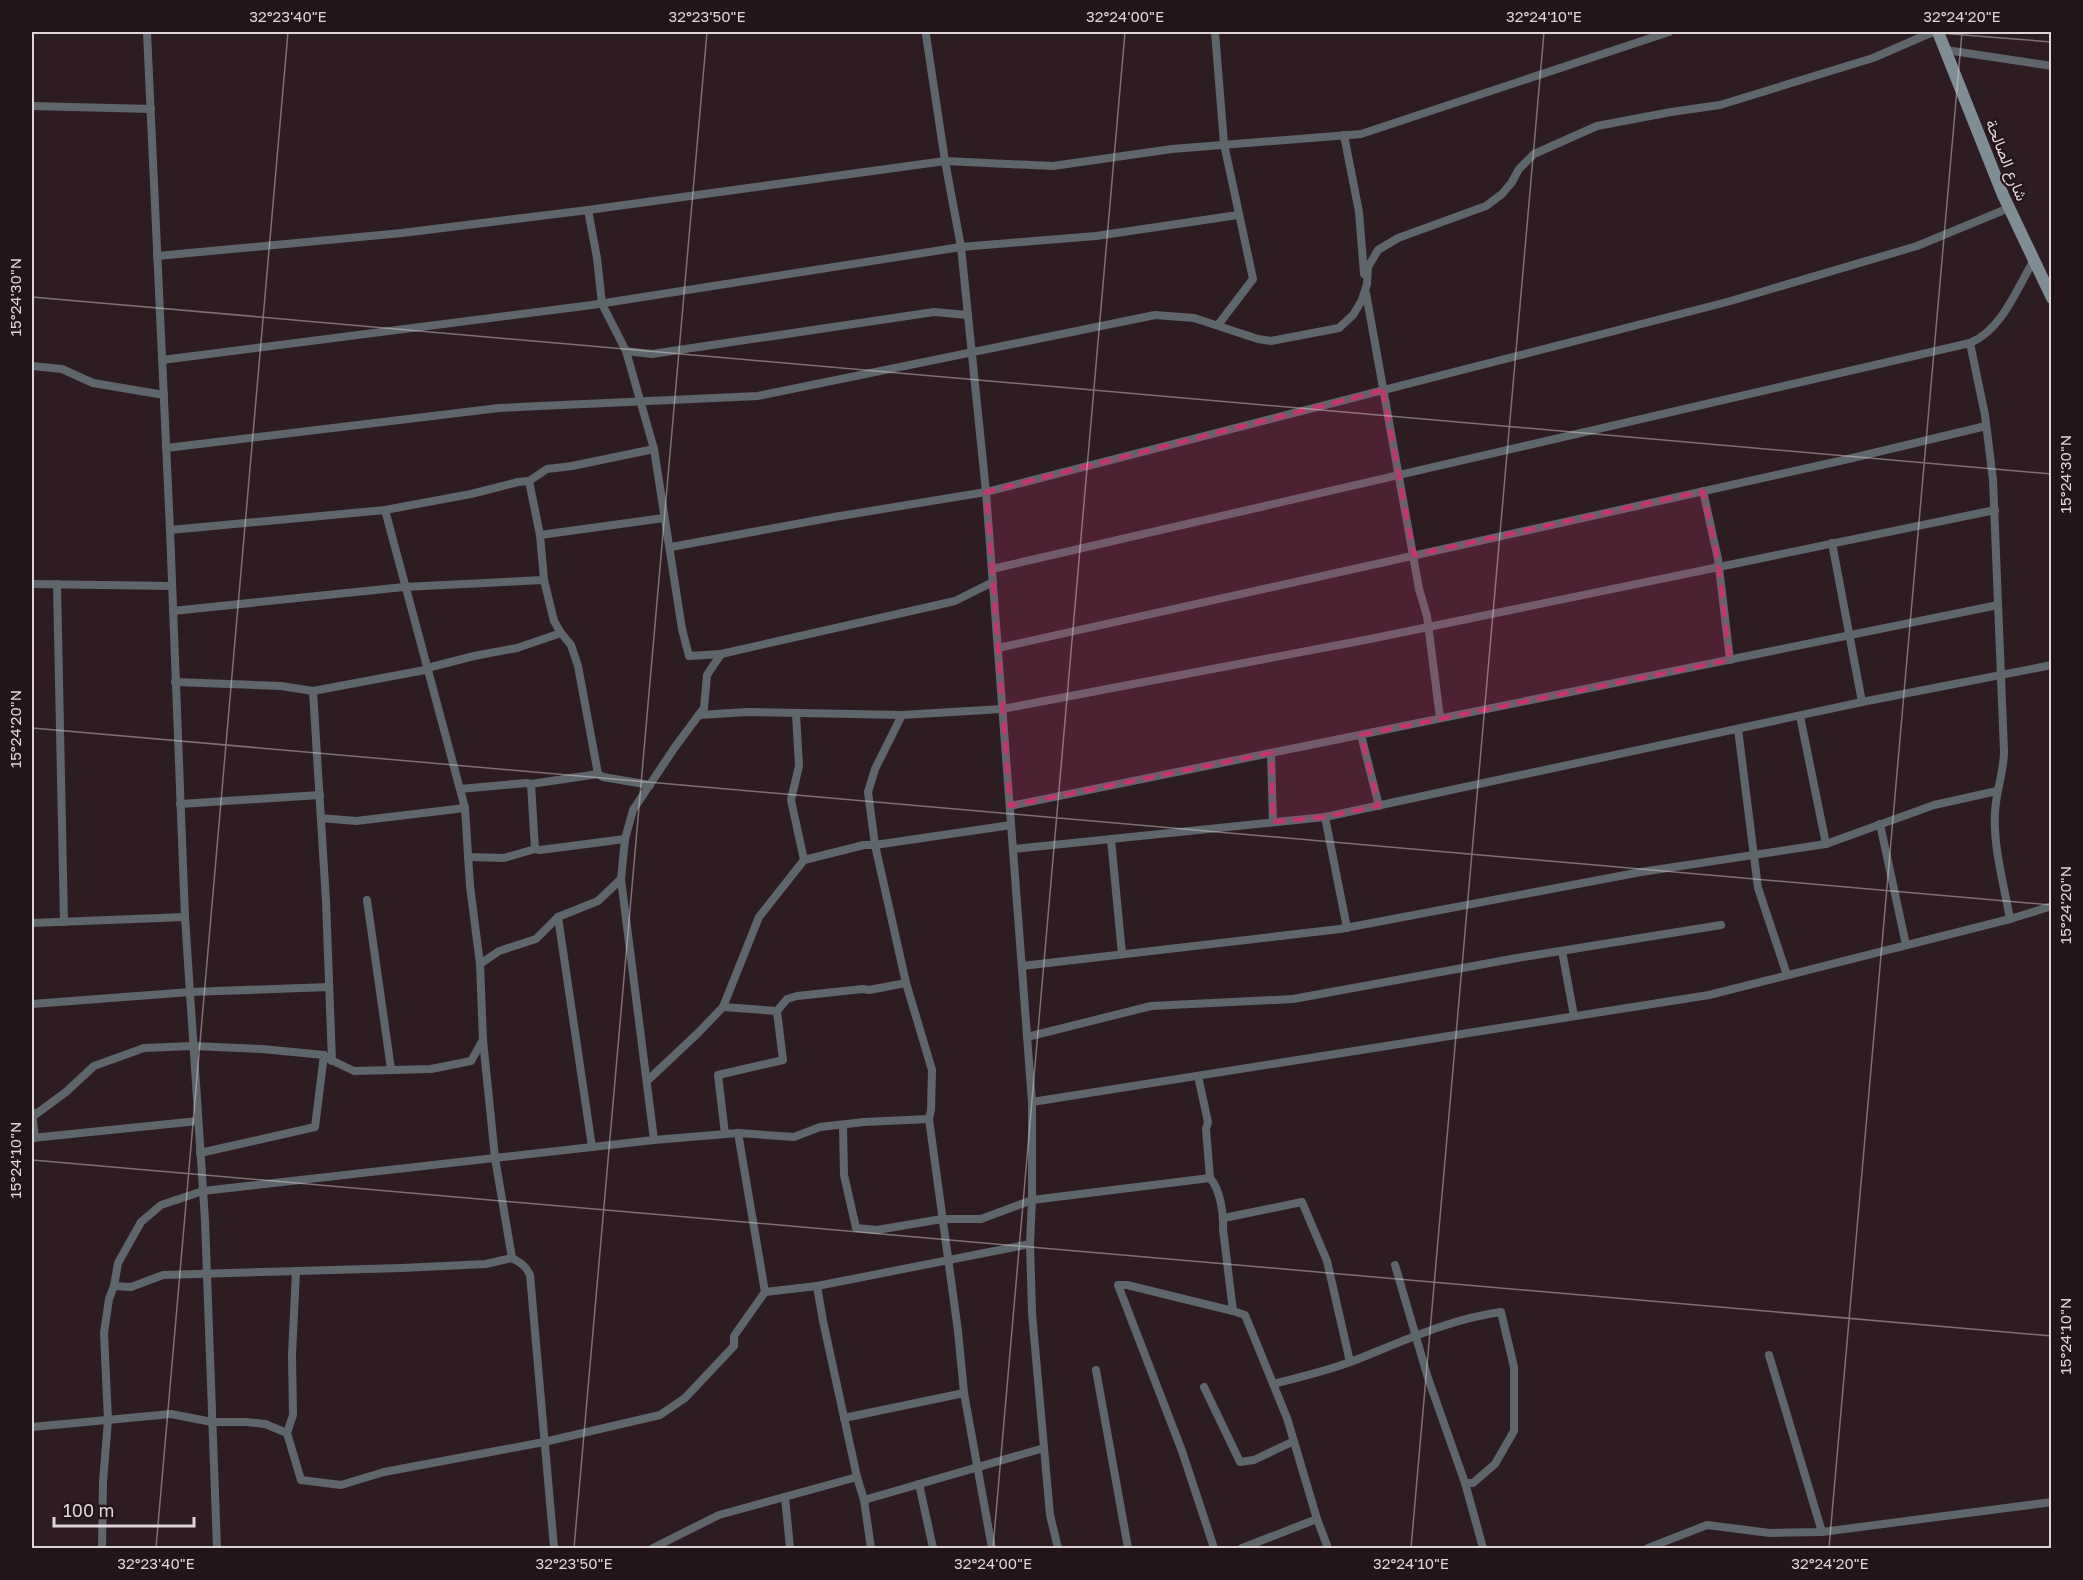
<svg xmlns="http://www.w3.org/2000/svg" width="2083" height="1580" font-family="'Golos Text',Vazirmatn,sans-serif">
<rect width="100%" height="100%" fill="#2d1d23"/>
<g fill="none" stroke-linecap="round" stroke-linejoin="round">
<g stroke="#5f666b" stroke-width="8">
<polyline points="147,32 170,530 185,917 205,1220 217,1548"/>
<polyline points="1215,32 1224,144 1253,279 1218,325"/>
<polyline points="926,35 945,161 961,247 986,492 1032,1102 1032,1200 1030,1244 1032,1313 1050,1515 1058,1548"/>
<polyline points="1946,50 2052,66"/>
<polyline points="32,106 151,109"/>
<polyline points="1344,135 1359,212 1364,274"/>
<polyline points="588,210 597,258 602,304 626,351 652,354 934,312 968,315"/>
<polyline points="157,256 402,233 588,210 945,161 1053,166 1172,149 1361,134 1669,32"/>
<polyline points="1366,293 1419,589 1427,616 1440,718"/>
<path d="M 1970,343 L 1985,415 L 1993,480 L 2004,751 C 2004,772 1996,791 1995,812 C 1993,847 2004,885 2010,919"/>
<polyline points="626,351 654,449"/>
<polyline points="162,360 592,305 961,247 1096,236 1238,215"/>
<polyline points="32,366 62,369 93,383 164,395"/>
<polyline points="166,448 499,408 758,396 1155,315 1194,318 1258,339 1271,341 1339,328 1353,315 1362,300 1367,284 1368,267 1378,250 1398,238 1486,206 1502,194 1512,182 1519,169 1534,154 1597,126 1671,112 1720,105 1873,58 1933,32"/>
<polyline points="529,481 540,535 544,580 554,621 561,633 571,645 578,666 598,774"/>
<polyline points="1703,491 1718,559 1730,660"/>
<polyline points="385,510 465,808 470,886 480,964 483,1040 495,1158 512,1258"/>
<polyline points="170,530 385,510 471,494 518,482 529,481 547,469 572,466 654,449 682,629 689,656 721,654"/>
<polyline points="540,535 664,518"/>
<polyline points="1832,543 1862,702"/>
<polyline points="671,547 834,517 986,492 1727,302 1917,246 2009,208"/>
<path d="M 992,569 L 1970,343 C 2002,330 2017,288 2034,260"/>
<polyline points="32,584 172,586"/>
<polyline points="57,584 64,922"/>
<polyline points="173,611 404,587 544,580"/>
<polyline points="998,648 1844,460 1986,426"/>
<polyline points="175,682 281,686 313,691 425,670 427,668 474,656 517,648 561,633"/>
<polyline points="313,691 326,901 332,1061"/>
<polyline points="796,714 799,766 791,800 804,860"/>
<polyline points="699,715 747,712 902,715 1002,709 1370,639 1995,510"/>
<polyline points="902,715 875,769 868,792 875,845 906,983 932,1070 931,1110 929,1119 958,1331 964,1393 992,1548"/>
<polyline points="1800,716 1826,844"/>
<polyline points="1738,729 1758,888 1787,975"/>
<polyline points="1361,735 1379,806"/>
<polyline points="1271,753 1273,822"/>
<polyline points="531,784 535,849"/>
<polyline points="460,789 526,783 531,784 598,774 603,777 650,785"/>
<polyline points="180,804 320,795"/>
<polyline points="1010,806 1998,605"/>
<polyline points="1325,817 1347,928"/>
<polyline points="321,818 356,821 465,808"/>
<polyline points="1880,824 1906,945"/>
<polyline points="1111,839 1122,954"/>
<polyline points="1013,849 1325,817 1862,702 2052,665"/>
<polyline points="468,857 504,858 535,849 540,850 625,839"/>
<polyline points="621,879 654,1140"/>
<polyline points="367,900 391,1069"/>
<polyline points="558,917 592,1147"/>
<polyline points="32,923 185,917"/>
<polyline points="1562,951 1574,1016"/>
<polyline points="480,964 499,951 536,939 558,917 598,901 621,879 625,839 633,810 675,747 704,708 707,675 721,654 955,601 993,582"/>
<polyline points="1022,966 1340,929 1641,872 1826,844 1934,805 1997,791"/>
<polyline points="32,1004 190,992 329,987"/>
<polyline points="723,1007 777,1011 783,1060 718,1075 725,1134"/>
<polyline points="777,1011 787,999 797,996 863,989 869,990 906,983"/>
<polyline points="1027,1037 1151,1006 1293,999 1517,958 1721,925"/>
<polyline points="329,1059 354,1071 431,1069 471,1061 483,1040"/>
<path d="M 1198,1076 L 1208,1122 L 1206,1129 L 1210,1178 C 1220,1189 1224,1214 1223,1229 L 1233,1311 L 1127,1285 L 1118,1285 L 1182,1451 L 1214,1548"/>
<polyline points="647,1081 698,1033 723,1007 759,917 804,860 864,845 875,845 1011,825"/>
<polyline points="1032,1102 1709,995 2010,919 2052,906"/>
<polyline points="32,1112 35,1138"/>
<polyline points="32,1117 66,1092 94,1066 144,1048 193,1046 262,1049 324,1055 315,1127 200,1153"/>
<polyline points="843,1126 844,1175 856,1228 877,1230 942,1219 981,1219 1032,1200 1210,1178"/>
<polyline points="32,1138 198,1121"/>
<polyline points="1224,1218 1302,1202 1327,1261 1350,1362"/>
<polyline points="1395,1265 1428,1378 1465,1483 1483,1548"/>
<polyline points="296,1271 292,1355 293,1415 287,1433 301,1480 341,1485 384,1472 544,1442 660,1415 685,1398 734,1346 734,1336 765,1292 738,1133"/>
<path d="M 114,1286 L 131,1287 L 163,1275 L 402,1268 L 486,1264 L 512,1258 C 521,1263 526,1266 530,1275 L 554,1548"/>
<polyline points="817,1286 823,1321 857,1477 864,1500 871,1548"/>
<polyline points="765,1292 817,1286 1030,1244"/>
<polyline points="1233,1311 1245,1315 1287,1418 1317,1519 1328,1548"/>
<polyline points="1769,1355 1822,1532"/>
<polyline points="1096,1370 1128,1548"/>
<path d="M 1273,1384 C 1300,1377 1327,1371 1353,1361 C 1401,1342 1449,1319 1501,1312 L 1514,1367 L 1514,1431 L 1495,1464 L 1473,1483 L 1465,1483"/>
<polyline points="1204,1387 1240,1462 1254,1460 1294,1441"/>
<polyline points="844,1418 964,1393"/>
<polyline points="32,1427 171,1414 212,1422 246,1422 265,1424 287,1433"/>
<polyline points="919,1484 933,1548"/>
<polyline points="785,1497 790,1548"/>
<polyline points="864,1500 1044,1448"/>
<polyline points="102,1548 103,1482 108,1420 104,1333 109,1299 114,1286 118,1263 141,1222 161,1205 203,1191 654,1140 738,1133 794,1137 820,1127 864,1122 929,1119"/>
<polyline points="653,1548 719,1515 857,1477"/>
<polyline points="1242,1548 1317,1519"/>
<polyline points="1648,1548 1707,1525 1770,1533 1822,1532 2052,1502"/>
</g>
<polyline stroke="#818d94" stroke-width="12" points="1938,32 2003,195 2052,298"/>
</g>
<path fill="#c6346e" fill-opacity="0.2" stroke="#c6346e" stroke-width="4.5" stroke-dasharray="12 8" stroke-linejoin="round" d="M 1383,390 L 1414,555 L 1703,491 L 1718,559 L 1730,660 L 1361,735 L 1379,806 L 1325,817 L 1273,822 L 1271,753 L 1010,806 L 986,492 Z"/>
<path fill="none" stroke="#dfd4d7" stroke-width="1.5" stroke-opacity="0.45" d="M 1926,32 L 2052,42M 32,297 L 2052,474M 32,728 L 2052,905M 32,1160 L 2052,1336M 156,1548 L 288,32M 574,1548 L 707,32M 993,1548 L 1125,32M 1411,1548 L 1544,32M 1829,1548 L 1962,32"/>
<g text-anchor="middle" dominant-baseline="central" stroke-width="4.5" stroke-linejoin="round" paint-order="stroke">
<g font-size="16" fill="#dfd4d7" stroke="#231419">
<text transform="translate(2007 160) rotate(68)">شارع الصالحة</text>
</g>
</g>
<rect width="2083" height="1580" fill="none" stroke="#231419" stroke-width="66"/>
<path d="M54 1517v9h140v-9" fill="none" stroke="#dfd4d7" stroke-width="3"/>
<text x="63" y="1517" font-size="18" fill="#dfd4d7" stroke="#231419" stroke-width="4.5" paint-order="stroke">100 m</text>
<rect x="33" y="33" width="2017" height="1514" fill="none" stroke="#dfd4d7" stroke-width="2"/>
<g font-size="15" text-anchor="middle" fill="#dfd4d7">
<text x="288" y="22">32°23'40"E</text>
<text x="707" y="22">32°23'50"E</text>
<text x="1125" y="22">32°24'00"E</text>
<text x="1544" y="22">32°24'10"E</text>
<text x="1962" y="22">32°24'20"E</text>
<text transform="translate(16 297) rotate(-90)" y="5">15°24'30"N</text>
<text transform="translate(2066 474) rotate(-90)" y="5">15°24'30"N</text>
<text transform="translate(16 729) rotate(-90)" y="5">15°24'20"N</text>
<text transform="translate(2066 905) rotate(-90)" y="5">15°24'20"N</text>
<text transform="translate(16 1160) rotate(-90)" y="5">15°24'10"N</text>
<text transform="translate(2066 1336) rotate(-90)" y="5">15°24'10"N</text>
<text x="156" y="1569">32°23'40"E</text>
<text x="574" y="1569">32°23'50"E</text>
<text x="993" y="1569">32°24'00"E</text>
<text x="1411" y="1569">32°24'10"E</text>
<text x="1830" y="1569">32°24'20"E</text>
</g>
</svg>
